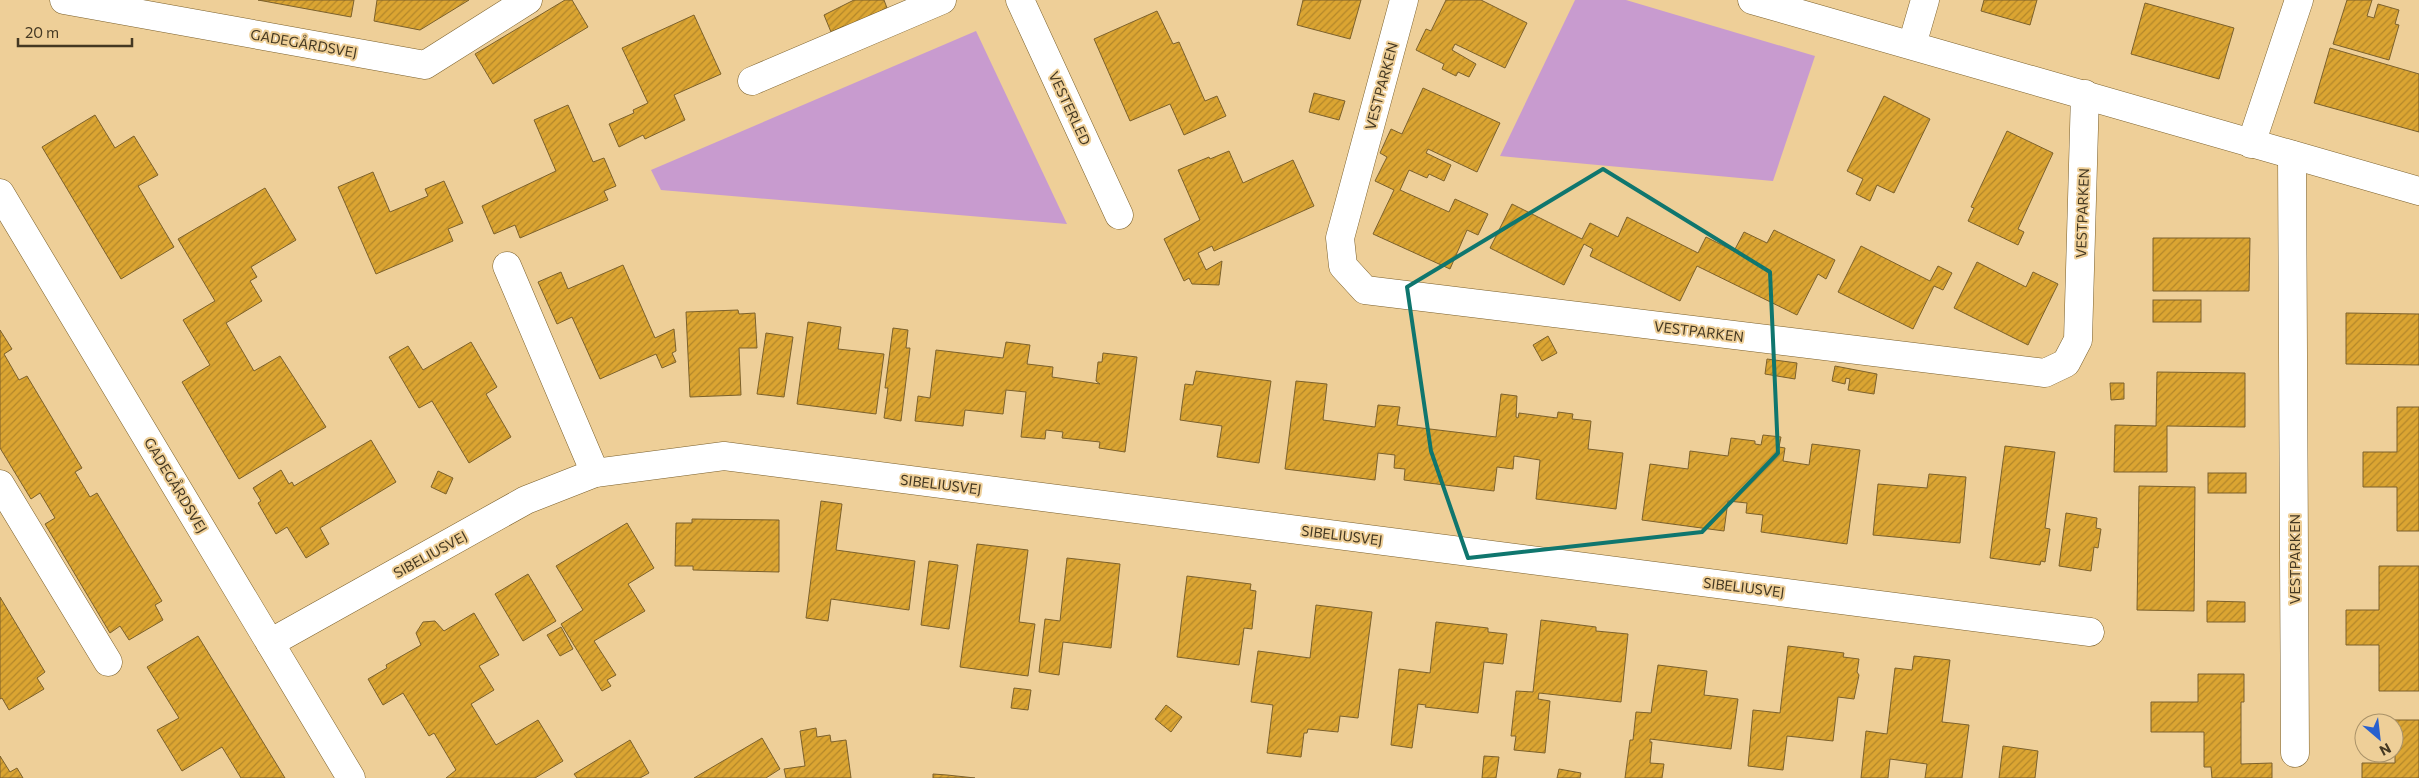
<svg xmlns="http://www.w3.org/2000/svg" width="2419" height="778" font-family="Commissioner,sans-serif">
<defs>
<pattern id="building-hatch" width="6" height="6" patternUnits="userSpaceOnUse" patternTransform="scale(1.25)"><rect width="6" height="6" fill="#dba532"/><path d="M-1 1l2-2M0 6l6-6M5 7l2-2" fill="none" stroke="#b3872a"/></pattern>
</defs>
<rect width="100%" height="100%" fill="#eecf98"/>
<g fill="#c89bcf">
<polygon points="1575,0 1626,0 1815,56 1773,181 1500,156"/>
<polygon points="976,31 1067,224 661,190 651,170"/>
</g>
<g fill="url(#building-hatch)" stroke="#7c612c">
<polygon points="258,0 354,0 351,17"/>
<polygon points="377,0 469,0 420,30 374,21"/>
<polygon points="565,0 572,0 588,27 493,84 475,54"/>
<polygon points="854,0 884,0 887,8 845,28 844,26 831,32 824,15"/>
<polygon points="1303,0 1361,0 1350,39 1297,25"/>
<polygon points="1446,0 1481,0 1527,23 1505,68 1455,44 1452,50 1476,64 1469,77 1458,72 1456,76 1442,69 1444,64 1416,50 1426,29 1431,31"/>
<polygon points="1984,0 2037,0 2030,25 1981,11"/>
<polygon points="2347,0 2372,0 2367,16 2374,18 2378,4 2399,10 2395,24 2399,25 2389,60 2333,44"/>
<polygon points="2145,3 2234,28 2219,79 2131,54"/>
<polygon points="1157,11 1173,44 1179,42 1205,101 1217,96 1226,116 1184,135 1170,104 1130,121 1094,39"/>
<polygon points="694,15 721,74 674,95 685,120 645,139 643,135 619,147 609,124 634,113 633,110 648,103 622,48"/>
<polygon points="2330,48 2419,74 2419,132 2314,103"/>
<polygon points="1423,88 1500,123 1477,172 1428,149 1426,153 1451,165 1444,181 1429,174 1427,178 1409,170 1400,190 1449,212 1455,199 1488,214 1478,235 1467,230 1450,269 1373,234 1394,190 1375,181 1387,157 1380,153 1391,129 1402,134"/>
<polygon points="1314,93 1345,101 1339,120 1309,112"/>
<polygon points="1884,96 1930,119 1894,193 1877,185 1870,201 1856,194 1863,179 1847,171"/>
<polygon points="568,105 593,162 604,158 616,186 604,191 608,200 520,238 515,225 494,234 482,206 556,171 534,120"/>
<polygon points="95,115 115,148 134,136 158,175 138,186 174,247 121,279 42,147"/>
<polygon points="2007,131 2053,153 2018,229 2024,232 2018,245 1968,221 1974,208 1971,207"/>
<polygon points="1229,151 1243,183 1293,160 1314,206 1214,251 1212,246 1198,253 1206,270 1222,261 1219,285 1192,284 1189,278 1184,281 1164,239 1200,220 1178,170 1209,157 1210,159"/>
<polygon points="373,172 390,212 428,196 425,189 444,181 463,223 448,229 453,241 376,274 338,187"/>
<polygon points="265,188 296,240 251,267 257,277 250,281 262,301 226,323 254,371 280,356 326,427 239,479 182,382 210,365 183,320 215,301 178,239"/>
<polygon points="1512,204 1582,239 1590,223 1618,237 1627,217 1698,253 1706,237 1734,251 1744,232 1767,243 1774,230 1835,260 1826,279 1818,274 1797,315 1697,266 1680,301 1590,256 1593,249 1584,244 1564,285 1490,248"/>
<polygon points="2153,238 2250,238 2249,291 2153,291"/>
<polygon points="1861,246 1930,281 1938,266 1952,273 1943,290 1934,286 1913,329 1838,292"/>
<polygon points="1977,262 2026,287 2033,272 2058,284 2028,345 1954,308"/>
<polygon points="623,265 655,338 674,329 676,351 672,353 676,362 662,368 656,354 600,379 572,317 557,324 538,282 561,272 568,289"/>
<rect x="2153" y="300" width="48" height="22"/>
<polygon points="738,310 739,314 755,313 757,348 739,348 741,395 690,397 686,312"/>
<polygon points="2346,313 2419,314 2419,365 2346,364"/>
<polygon points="808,322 841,327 838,349 884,354 876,414 797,404"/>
<polygon points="893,328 908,330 906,348 910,348 901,421 884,418 888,388 885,388"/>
<polygon points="0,330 12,349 4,354 19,380 27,376 82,468 75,472 90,497 97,493 162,601 155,605 163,620 129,640 120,626 110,633 45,524 55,518 40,493 31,499 0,448"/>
<polygon points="766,333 793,337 784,397 757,394"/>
<polygon points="1548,336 1557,353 1542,361 1533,345"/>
<polygon points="471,342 497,387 486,394 511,437 469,463 432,401 419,408 389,357 408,346 423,370"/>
<polygon points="1006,342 1030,345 1027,364 1053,367 1052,377 1100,384 1096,381 1098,362 1102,362 1103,353 1137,357 1125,452 1099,448 1100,442 1062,438 1063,432 1046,430 1045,439 1021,437 1026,392 1006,390 1003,414 965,410 963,426 915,421 918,396 930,398 936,350 1003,358"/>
<polygon points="1767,359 1797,363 1795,379 1765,374"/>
<polygon points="1835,366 1877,374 1874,394 1848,390 1850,379 1846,378 1845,384 1832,381"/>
<polygon points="1196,371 1271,381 1259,463 1217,457 1222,426 1180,420 1185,384 1193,385"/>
<polygon points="2157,372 2245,373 2245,427 2167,426 2167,472 2114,472 2115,425 2156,426"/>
<polygon points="1296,381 1327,384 1323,420 1375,427 1378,405 1400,407 1397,425 1496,437 1501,394 1517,396 1516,417 1518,418 1519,413 1557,418 1558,412 1573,414 1572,419 1591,421 1588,449 1623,453 1616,509 1536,499 1540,460 1514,456 1513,469 1497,467 1494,491 1404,480 1405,469 1394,468 1395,455 1378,453 1375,480 1285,469"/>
<polygon points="2110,383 2124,383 2124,399 2111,400"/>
<polygon points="2397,407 2419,407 2419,531 2397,531 2397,487 2363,487 2363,452 2397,452"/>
<polygon points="1763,435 1781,437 1779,447 1785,448 1783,461 1809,465 1812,444 1860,450 1847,544 1761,532 1763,515 1746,513 1747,503 1728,501 1724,531 1642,520 1650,464 1688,469 1690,451 1728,456 1731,438 1755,441 1755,444 1761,445"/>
<polygon points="371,440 396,482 320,528 329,544 306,558 287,527 276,534 258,503 261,501 253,488 281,470 289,484 292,482 294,486"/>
<polygon points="2005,446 2055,452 2045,528 2050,529 2045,562 2041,561 2040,565 1990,558"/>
<polygon points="438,471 453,478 446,494 431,487"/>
<rect x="2208" y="473" width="38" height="20"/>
<polygon points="1929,474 1966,477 1960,543 1873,535 1878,484 1927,488"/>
<polygon points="2139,486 2195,487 2194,611 2137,610"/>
<polygon points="821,501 842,504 836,550 915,561 909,610 831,599 828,621 806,618"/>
<polygon points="2066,513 2097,518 2096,528 2101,529 2098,548 2094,547 2091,571 2059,566"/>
<polygon points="692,519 779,520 779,572 693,570 693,566 675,566 676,523 692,523"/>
<polygon points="627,523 654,568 628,584 645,611 594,641 616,675 607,680 611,686 602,691 561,624 583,610 556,566"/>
<polygon points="977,544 1028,550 1019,622 1035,624 1028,676 960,667"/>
<polygon points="1067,558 1120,564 1111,648 1063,642 1059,675 1039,672 1045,619 1060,621"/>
<polygon points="929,561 958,565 949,629 921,625"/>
<polygon points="2379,566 2419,566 2419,691 2379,691 2379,645 2346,645 2346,610 2379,610"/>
<polygon points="528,574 556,621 523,641 495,594"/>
<polygon points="1187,576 1251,584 1250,590 1256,591 1252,629 1244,628 1239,665 1177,657"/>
<polygon points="0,597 45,672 37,678 44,689 9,710 2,698 0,699"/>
<polygon points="2207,601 2245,602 2245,622 2207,622"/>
<polygon points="1316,605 1372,612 1358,718 1340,716 1338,732 1308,729 1307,733 1304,733 1301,757 1267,753 1273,705 1251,702 1258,651 1310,658"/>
<polygon points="474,613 499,655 479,666 494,690 471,704 496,745 538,720 563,761 535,778 446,778 456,770 434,733 429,736 403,693 383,705 368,679 387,668 386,665 421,645 416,633 423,622 435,621 444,631"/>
<polygon points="1541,620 1596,627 1596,631 1628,634 1621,702 1539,693 1538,699 1550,701 1545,753 1514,750 1516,736 1511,736 1516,691 1533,692"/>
<polygon points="1436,622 1488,628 1488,632 1507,634 1503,664 1484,662 1478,713 1425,707 1426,705 1418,704 1412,748 1391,745 1399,669 1430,673"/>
<polygon points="561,627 573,649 560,656 547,635"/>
<polygon points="198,636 285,778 241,778 222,747 182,771 157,730 179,718 147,667"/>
<polygon points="1788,646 1844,653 1843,657 1859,659 1857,672 1859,675 1854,699 1838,697 1833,741 1787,736 1783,770 1748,766 1753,710 1780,713"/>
<polygon points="1914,656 1950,660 1942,722 1969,725 1962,778 1925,778 1927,764 1890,759 1888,778 1861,778 1866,731 1887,734 1895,668 1912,670"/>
<polygon points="1658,665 1707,671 1704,695 1738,699 1731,749 1650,739 1650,742 1652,742 1650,763 1664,764 1662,778 1625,778 1630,740 1633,740 1636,712 1651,713"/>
<polygon points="2198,674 2244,674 2244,702 2241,702 2241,764 2272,763 2272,778 2212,778 2211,767 2204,767 2204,732 2151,732 2151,702 2198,702"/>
<polygon points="1014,688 1031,690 1028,710 1011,708"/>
<polygon points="1166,705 1182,717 1171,732 1155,719"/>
<polygon points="2395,720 2419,720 2419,778 2362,778 2362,763 2395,763"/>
<polygon points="816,728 817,737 830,735 831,742 846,740 851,778 786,778 784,769 805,766 800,731"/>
<polygon points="762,738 780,769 766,778 694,778"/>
<polygon points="630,740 649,773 640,778 577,778 574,774"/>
<polygon points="2003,746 2038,751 2035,778 1999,778"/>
<polygon points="0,756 10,772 17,768 23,778 0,778"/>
<polygon points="1484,756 1499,757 1496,778 1482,778"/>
<polygon points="1559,769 1581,773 1580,778 1557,778"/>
<polygon points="933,774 947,775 975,778 933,778"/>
</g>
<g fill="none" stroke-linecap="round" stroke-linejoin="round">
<g stroke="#7a5f2a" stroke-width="29">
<g id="minor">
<polyline points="64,0 425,65 528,0"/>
<polyline points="1020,0 1119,215"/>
<polyline points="1404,0 1340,238 1343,266 1365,290 2045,373 2066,363 2078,340 2085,94"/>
<polyline points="1752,0 2419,191"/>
<polyline points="1912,45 1925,0"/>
<polyline points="752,81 942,0"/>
<polyline points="2251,144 2299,0"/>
<polyline points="2292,155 2295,753"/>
<polyline points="0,193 351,778"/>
<polyline points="507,266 595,473"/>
<polyline points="0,484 108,662"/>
<polyline points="270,643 526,500 595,473 724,456 2090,632"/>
</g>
</g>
<use href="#minor" stroke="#fff" stroke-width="28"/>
</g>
<path fill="none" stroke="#0f766e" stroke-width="4" stroke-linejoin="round" d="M 1603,169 L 1770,272 L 1778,453 L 1702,532 L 1468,558 L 1431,451 L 1407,287 Z"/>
<g text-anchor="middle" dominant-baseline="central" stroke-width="4" stroke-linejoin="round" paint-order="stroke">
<g font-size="14" fill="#443822" stroke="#eecf98">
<text transform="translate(304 43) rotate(10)">GADEGÅRDSVEJ</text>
<text transform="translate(1381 86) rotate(-75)">VESTPARKEN</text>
<text transform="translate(1070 108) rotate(65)">VESTERLED</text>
<text transform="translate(2082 213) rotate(-88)">VESTPARKEN</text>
<text transform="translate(1699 331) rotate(7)">VESTPARKEN</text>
<text transform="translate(941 484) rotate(7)">SIBELIUSVEJ</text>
<text transform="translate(176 485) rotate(59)">GADEGÅRDSVEJ</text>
<text transform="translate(1342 535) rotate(7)">SIBELIUSVEJ</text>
<text transform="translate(430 554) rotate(-29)">SIBELIUSVEJ</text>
<text transform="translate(2294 559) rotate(-90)">VESTPARKEN</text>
<text transform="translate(1744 587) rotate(7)">SIBELIUSVEJ</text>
</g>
</g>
<g transform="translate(2379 738) rotate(152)"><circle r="24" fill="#eecf98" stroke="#aa9369"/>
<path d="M0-4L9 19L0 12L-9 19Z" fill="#2860ce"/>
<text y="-8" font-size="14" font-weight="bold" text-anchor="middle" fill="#443822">N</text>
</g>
<path d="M18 38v8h114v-8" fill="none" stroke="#443822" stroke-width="2.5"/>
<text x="25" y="38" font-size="15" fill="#443822" stroke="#eecf98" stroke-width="4" paint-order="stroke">20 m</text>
</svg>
